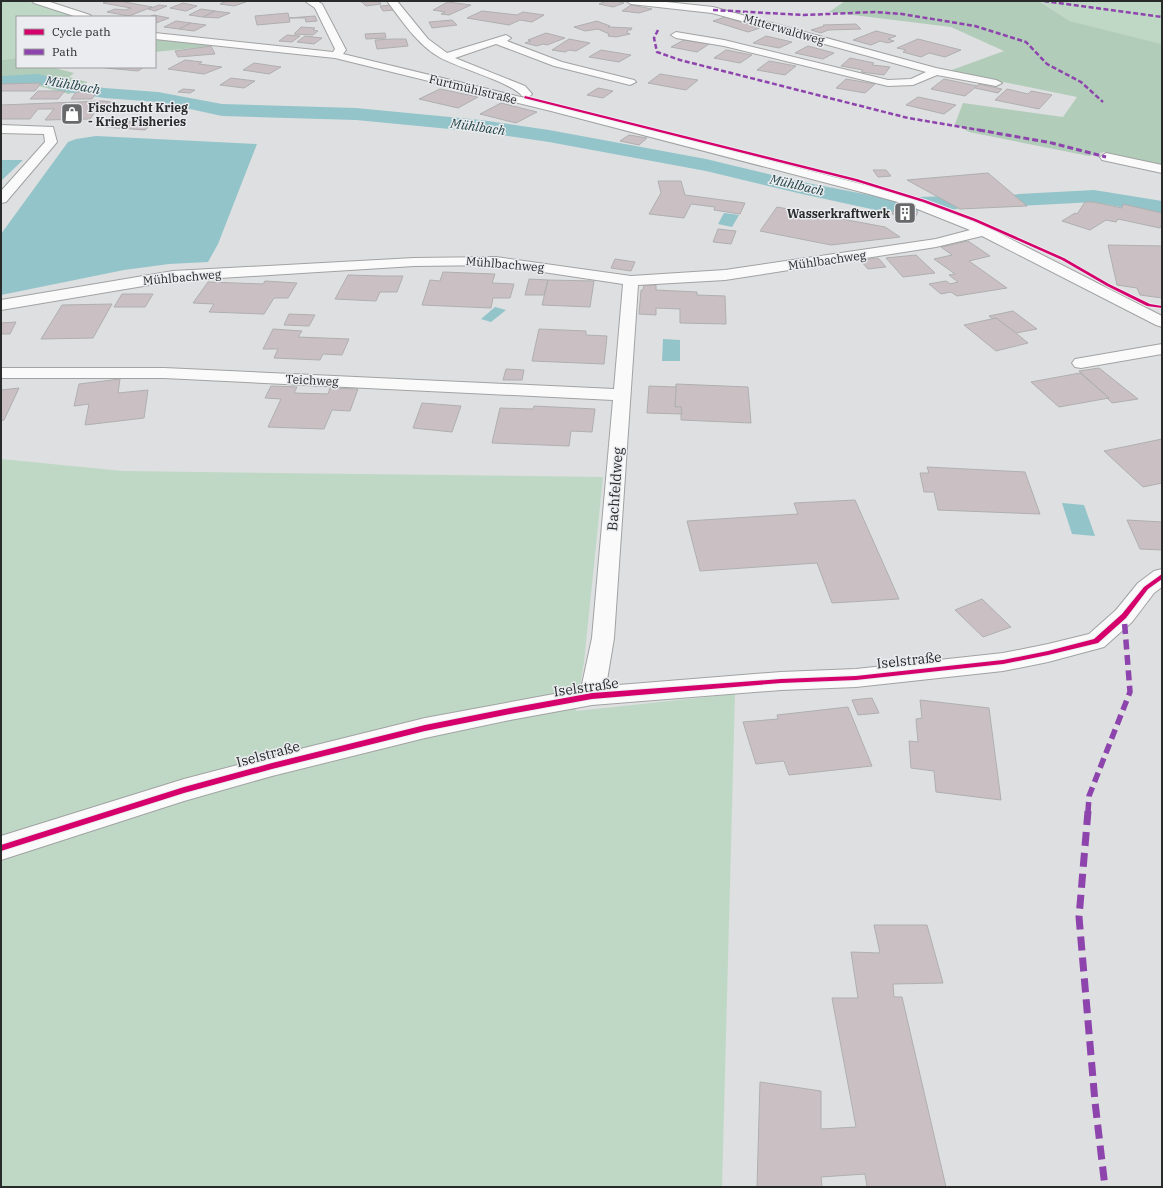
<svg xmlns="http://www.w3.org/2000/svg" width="1163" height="1188" font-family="'IBM Plex Serif',serif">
<rect width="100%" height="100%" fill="#dedfe0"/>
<g fill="#bfd8c5">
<polygon points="1,1 26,1 76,17 17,17 17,58 1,60"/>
<polygon points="1040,1 1162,1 1162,44 1070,21"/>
<polygon points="1,459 123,471 603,477 584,662 576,711 735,694 722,1187 1,1187"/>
</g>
<g fill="#b1ccb8">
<polygon points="845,1 1039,1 1070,21 1162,44 1162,166 1104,152 1089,156 969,132 955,124 963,103 1063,117 1077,97 949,71 1004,51 951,27 829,12"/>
<polygon points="155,39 212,46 155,52"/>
<polygon points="17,58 17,67 51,67 74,73 69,77 87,82 85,87 69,94 1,76 1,60"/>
</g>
<g fill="#92c4ca">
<polygon points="96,136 257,144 218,244 208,262 169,264 124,270 1,295 1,234 68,142 76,139"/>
<polygon points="1,160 23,160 1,181"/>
<polygon points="724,213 739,215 732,227 718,224"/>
<polygon points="495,307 506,310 491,322 481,319"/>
<polygon points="663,339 680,340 680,361 662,361"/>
<polygon points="1062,503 1084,505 1095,536 1072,534"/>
</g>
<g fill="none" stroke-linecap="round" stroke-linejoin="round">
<g fill="#92c4ca" fill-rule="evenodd">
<polygon points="38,74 71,82 104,88 158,92 222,104 356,108 481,120 549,130 706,159 802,182 885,198 952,196 960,198 963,203 960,208 952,210 885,212 802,194 706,171 549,142 481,132 356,120 222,116 158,102 104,98 68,92 38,84 1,86 1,76"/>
<polygon points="1094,190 1162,201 1162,215 1094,202 1019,206 1011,205 1008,200 1011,195 1019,194"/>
</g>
</g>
<g fill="#cac0c4" stroke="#afafb0">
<polygon points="109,1 119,1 152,7 129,16 107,12 115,9 125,10 131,8 103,3"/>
<polygon points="226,1 242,1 246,2 234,6 220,4"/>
<polygon points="357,1 379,1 381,4 366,6 362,2"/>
<polygon points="606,1 616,1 624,3 613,7 599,4"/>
<polygon points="448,2 471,5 449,15 441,14 445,12 433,10"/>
<polygon points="183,3 197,6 186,11 170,8"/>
<polygon points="159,5 167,6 155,11 148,9"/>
<polygon points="392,5 395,10 383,11 380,6"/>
<polygon points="631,5 652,9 639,13 622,11"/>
<polygon points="201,9 215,11 203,17 189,15"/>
<polygon points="215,11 230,13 218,18 203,17"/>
<polygon points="482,11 517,15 523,12 544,15 532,22 520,20 509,25 467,18"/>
<polygon points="288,13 290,22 257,25 255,16"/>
<polygon points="154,15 169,18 156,23 155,17 149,17"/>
<polygon points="315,16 317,21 306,22 305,18 289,18"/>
<polygon points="725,17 760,28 748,32 713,21"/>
<polygon points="452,20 457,25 432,28 429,22"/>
<polygon points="176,21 191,23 179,29 164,27"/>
<polygon points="597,21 610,26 608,27 632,28 631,30 628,30 627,33 630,34 616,37 608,36 609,34 598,29 585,31 574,27"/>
<polygon points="191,23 206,25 194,31 179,29"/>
<polygon points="856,24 861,29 828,30 821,33 811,30 824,26 823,25"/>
<polygon points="301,27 315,28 313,30 318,31 313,35 294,34"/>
<polygon points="876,31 896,36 888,39 894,41 888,43 880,41 871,45 853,40"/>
<polygon points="385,33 386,38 366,39 365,34"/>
<polygon points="546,33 565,38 547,45 543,44 537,46 525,43 531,41 528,40"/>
<polygon points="287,35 300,36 292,42 279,41"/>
<polygon points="305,36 322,38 314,44 297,42"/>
<polygon points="766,36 792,42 779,48 753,43"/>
<polygon points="393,39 406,39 408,46 377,49 375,40"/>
<polygon points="569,39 590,43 576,51 569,50 565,52 552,50"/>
<polygon points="918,39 961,50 945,57 929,53 921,57 903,52 906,50 897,48"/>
<polygon points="684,40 709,44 697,52 671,47"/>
<polygon points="211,46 215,54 178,57 175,51"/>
<polygon points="808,46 834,53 823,59 795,53"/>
<polygon points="601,50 631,55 619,62 589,57"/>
<polygon points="726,50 752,55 740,63 714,58"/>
<polygon points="850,58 874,63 872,65 890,67 884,75 861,72 863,70 841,66"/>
<polygon points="185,60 202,62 199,64 222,67 204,74 168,69"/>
<polygon points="769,61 796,66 785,75 757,70"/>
<polygon points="254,63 281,67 269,74 243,70"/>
<polygon points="107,67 144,67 138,71 105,68"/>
<polygon points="660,74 698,80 686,90 648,83"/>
<polygon points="231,78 255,81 244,88 220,85"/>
<polygon points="846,79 875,84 865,93 836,88"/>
<polygon points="944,79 977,86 965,96 931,89"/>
<polygon points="41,83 35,91 1,91 1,84"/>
<polygon points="979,84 1002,89 998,93 975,88"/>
<polygon points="598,88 613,91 603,98 587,95"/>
<polygon points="183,89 195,90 190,93 178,92"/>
<polygon points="440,89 478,97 458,108 419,99"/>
<polygon points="1007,89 1028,94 1031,91 1052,95 1039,109 995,100"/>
<polygon points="38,91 65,91 58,99 30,99"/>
<polygon points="97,91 92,99 71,99 76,92"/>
<polygon points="918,97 956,105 944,114 906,105"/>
<polygon points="103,101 117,103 108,110 97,109 90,119 45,120 54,109 38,109 30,119 1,119 1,105"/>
<polygon points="501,103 537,112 516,123 480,114"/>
<polygon points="112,121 121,121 153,123 145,130 105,127"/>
<polygon points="629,135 647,138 639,145 620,141"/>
<polygon points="873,170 886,170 891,176 878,177"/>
<polygon points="988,173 1027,206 960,209 907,180"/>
<polygon points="658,181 681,181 685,195 745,203 740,214 714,210 715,207 691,204 684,218 649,214 661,193"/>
<polygon points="1085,202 1093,202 1122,208 1123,204 1162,213 1162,224 1160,228 1118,219 1116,222 1106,220 1090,230 1062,221 1075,213 1077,214"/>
<polygon points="777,207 885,227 900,237 831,245 760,231"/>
<polygon points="895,207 918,212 915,218 892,214"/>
<polygon points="718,229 736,231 731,244 713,242"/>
<polygon points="968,241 990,256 969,261 1007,288 957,296 951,292 941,294 929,284 946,281 950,284 958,282 949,275 955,274 934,259 952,255 941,247"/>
<polygon points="1108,245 1162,246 1162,298 1140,295 1137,288 1117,285"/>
<polygon points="916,255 935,273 903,277 886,258"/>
<polygon points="878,258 886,267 868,269 860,260"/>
<polygon points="615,259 635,262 631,271 611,268"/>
<polygon points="443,272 495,274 492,283 514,284 510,298 493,298 491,308 422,305 430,280 440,281"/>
<polygon points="348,275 383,276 403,276 397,292 380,292 376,301 335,299"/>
<polygon points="529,279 548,280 544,295 525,295"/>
<polygon points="548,280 594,281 590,307 542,305"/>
<polygon points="265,281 297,283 288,298 274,298 264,314 209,312 214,304 193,303 208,282 263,284"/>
<polygon points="644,285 656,285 656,290 697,292 697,295 725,296 726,324 680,323 680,309 656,308 656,315 639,314 641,290 643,290"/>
<polygon points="122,294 153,294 145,307 114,307"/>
<polygon points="112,304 93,338 41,339 62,305"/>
<polygon points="1013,311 1037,329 1016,333 996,318 993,319 989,316"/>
<polygon points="289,314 315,315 309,326 284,325"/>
<polygon points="996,318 1016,333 1028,343 996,351 964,325"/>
<polygon points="16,322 10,334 1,334 1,323"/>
<polygon points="273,329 302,331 298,337 349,339 342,355 323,354 320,360 274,358 278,349 263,349"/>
<polygon points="539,329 586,331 586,335 607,336 604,364 532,361"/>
<polygon points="1099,368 1138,399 1112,403 1107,398 1109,398 1079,371"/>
<polygon points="506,369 524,370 522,380 503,380"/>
<polygon points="1080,373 1109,398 1059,407 1031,382"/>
<polygon points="120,379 118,393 148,390 144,418 85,425 89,404 74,406 79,384"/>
<polygon points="676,384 748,387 751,423 681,420 681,407 675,407"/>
<polygon points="271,386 297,387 294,393 328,394 330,388 358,389 350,411 332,410 324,429 268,427 281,399 265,398"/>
<polygon points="649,386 676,387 675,407 681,407 682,414 647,413"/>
<polygon points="19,388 4,420 1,421 1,390"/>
<polygon points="422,403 461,406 452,432 413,428"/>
<polygon points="534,406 595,409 592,432 571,431 569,446 492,443 500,408 533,409"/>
<polygon points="1162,439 1162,483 1143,487 1104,451"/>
<polygon points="927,467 1025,472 1040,514 938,510 934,492 924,492 920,473 929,473"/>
<polygon points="855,500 899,599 832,603 817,563 700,571 687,521 798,514 794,503"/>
<polygon points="1127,520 1162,522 1162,550 1140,549"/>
<polygon points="982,599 1011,627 983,637 955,610"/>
<polygon points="872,698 879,713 858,715 852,700"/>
<polygon points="920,700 989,708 1001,800 936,792 934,771 911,768 909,741 918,742 916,719 922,718"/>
<polygon points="848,707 872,766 789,775 784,761 756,764 743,722 778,719 777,715"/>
<polygon points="874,925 927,925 943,983 893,984 894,997 902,997 946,1187 867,1187 865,1174 821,1177 822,1187 757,1187 760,1082 821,1091 821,1129 856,1127 832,998 858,998 851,952 880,953"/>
</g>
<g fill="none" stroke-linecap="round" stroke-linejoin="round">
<g stroke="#a1a2a3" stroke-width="2">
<g id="minor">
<polygon points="32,1 47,1 90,15 92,17 77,17 34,3"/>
<polygon points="305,1 317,1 322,4 346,50 343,54 558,106 915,198 989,228 1162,316 1162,327 1156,325 982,236 936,247 725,280 638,285 614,638 606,686 781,672 856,669 1003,653 1048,644 1089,634 1116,610 1138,583 1154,571 1162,569 1162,587 1154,593 1132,622 1104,647 1048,662 1003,671 856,687 781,690 592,705 510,720 425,738 272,776 184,801 1,860 1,836 184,779 272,756 425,718 581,689 592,638 613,400 164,378 1,378 1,368 164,368 614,389 623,284 496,265 414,266 173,281 1,310 1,300 173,271 414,258 496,257 631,276 725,270 936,239 970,230 905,204 869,194 551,111 335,58 155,39 155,33 333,52 335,49 315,8"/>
<path d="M 387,1 L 397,1 L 428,39 L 447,53 L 506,35 L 511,38 L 507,41 L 562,62 L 634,80 L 636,82 L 630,85 L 554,66 L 496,44 L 455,58 L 525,86 L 532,94 L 530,96 L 522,96 C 513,83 458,68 439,57 C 417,44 402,21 387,1 Z"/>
<polygon points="626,1 657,1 713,7 936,68 996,80 1002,83 996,86 937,75 913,85 888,86 724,46 676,38 671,35 676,32 724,40 888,80 911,79 926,72 712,13 631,4"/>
<polygon points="1,125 53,127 57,142 6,202 1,203 1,191 45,142 44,134 1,133"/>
<polygon points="1106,153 1162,165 1162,173 1102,160 1100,157"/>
<polygon points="1162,344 1162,354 1081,368 1075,367 1072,363 1075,359 1081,358"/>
</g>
</g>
<use href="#minor" fill="#fafafa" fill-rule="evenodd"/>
<g stroke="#8e44ad" stroke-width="2.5" stroke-dasharray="5 2.5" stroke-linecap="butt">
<polyline points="1044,1 1162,17"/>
<polyline points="713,10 804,15 875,12 902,14 975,26 1026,42 1047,64 1081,82 1103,102"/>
<polyline points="658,30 654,38 657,52 680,60 908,118 985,131"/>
</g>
<polyline stroke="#8e44ad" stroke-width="3" stroke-dasharray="6 3" stroke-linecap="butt" points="979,130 1052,143 1106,157"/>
<polyline stroke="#8e44ad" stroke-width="5.5" stroke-dasharray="10 5.5" stroke-linecap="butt" points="1088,812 1089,796 1130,692 1124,616"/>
<polyline stroke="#8e44ad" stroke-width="7" stroke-dasharray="14 7" stroke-linecap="butt" points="1088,811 1079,917 1095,1102 1105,1187"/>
<g stroke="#eaecef" stroke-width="2">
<g id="cycleway">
<polygon points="525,96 857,179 925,200 976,219 1064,258 1109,284 1150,304 1162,306 1162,308 1147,306 1107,286 1062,260 974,221 923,202 855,181 524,98"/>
<polygon points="1162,574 1162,579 1148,589 1126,618 1098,643 1048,655 1003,664 856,680 781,683 592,699 510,714 425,731 272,769 184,793 1,851 1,845 184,787 272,763 425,725 510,708 592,693 781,679 856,676 1003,660 1048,651 1094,639 1122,614 1144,587"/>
</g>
</g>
<use href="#cycleway" fill="#d6006c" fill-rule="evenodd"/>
</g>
<defs>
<g id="shop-square" transform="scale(1.15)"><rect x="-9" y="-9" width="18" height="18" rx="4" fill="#68696a" stroke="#eaecef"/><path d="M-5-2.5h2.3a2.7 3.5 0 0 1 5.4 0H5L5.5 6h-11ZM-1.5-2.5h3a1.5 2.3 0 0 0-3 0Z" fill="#fff"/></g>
<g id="building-square" transform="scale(1.15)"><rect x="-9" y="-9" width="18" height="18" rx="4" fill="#68696a" stroke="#eaecef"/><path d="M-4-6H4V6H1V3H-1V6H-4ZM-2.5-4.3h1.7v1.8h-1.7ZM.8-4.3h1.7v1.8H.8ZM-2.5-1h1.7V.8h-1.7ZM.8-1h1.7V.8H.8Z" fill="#fff"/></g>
</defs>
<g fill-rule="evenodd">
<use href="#shop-square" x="72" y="114"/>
<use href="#building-square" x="905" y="213"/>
</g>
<g text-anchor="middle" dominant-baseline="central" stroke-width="3" stroke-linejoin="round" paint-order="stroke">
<g font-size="12" fill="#292a2a" stroke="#eaecef">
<text transform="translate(784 29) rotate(16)">Mitterwaldweg</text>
<text transform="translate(473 89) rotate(14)">Furtmühlstraße</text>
<text transform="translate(827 260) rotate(-8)">Mühlbachweg</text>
<text transform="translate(505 264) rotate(5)">Mühlbachweg</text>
<text transform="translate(182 277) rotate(-5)">Mühlbachweg</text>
<text transform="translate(312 380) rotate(3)">Teichweg</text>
</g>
<g font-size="12" font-weight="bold" fill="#292a2a" stroke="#eaecef" text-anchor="start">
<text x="88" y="107">Fischzucht Krieg<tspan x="88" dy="14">- Krieg Fisheries</tspan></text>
<text x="890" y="213" text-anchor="end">Wasserkraftwerk</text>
</g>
<g font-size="13" font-style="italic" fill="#1b3e42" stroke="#eaecef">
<text transform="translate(73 85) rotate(10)">Mühlbach</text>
<text transform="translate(478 127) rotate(8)">Mühlbach</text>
<text transform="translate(797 185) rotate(13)">Mühlbach</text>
</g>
<g font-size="14" fill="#292a2a" stroke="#eaecef">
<text transform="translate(615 489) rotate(-86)">Bachfeldweg</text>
<text transform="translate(909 660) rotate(-6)">Iselstraße</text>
<text transform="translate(586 687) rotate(-8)">Iselstraße</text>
<text transform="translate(268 754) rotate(-15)">Iselstraße</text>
</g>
</g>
<rect width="1163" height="1188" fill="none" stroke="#292a2a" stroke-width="4"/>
<rect x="16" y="16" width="140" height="52" fill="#eaecef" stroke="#9d9ea0"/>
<rect x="24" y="29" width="20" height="6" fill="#d6006c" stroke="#9d9ea0"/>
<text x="52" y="36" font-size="12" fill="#292a2a">Cycle path</text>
<rect x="24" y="49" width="20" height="6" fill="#8e44ad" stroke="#9d9ea0"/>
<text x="52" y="56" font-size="12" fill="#292a2a">Path</text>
</svg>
